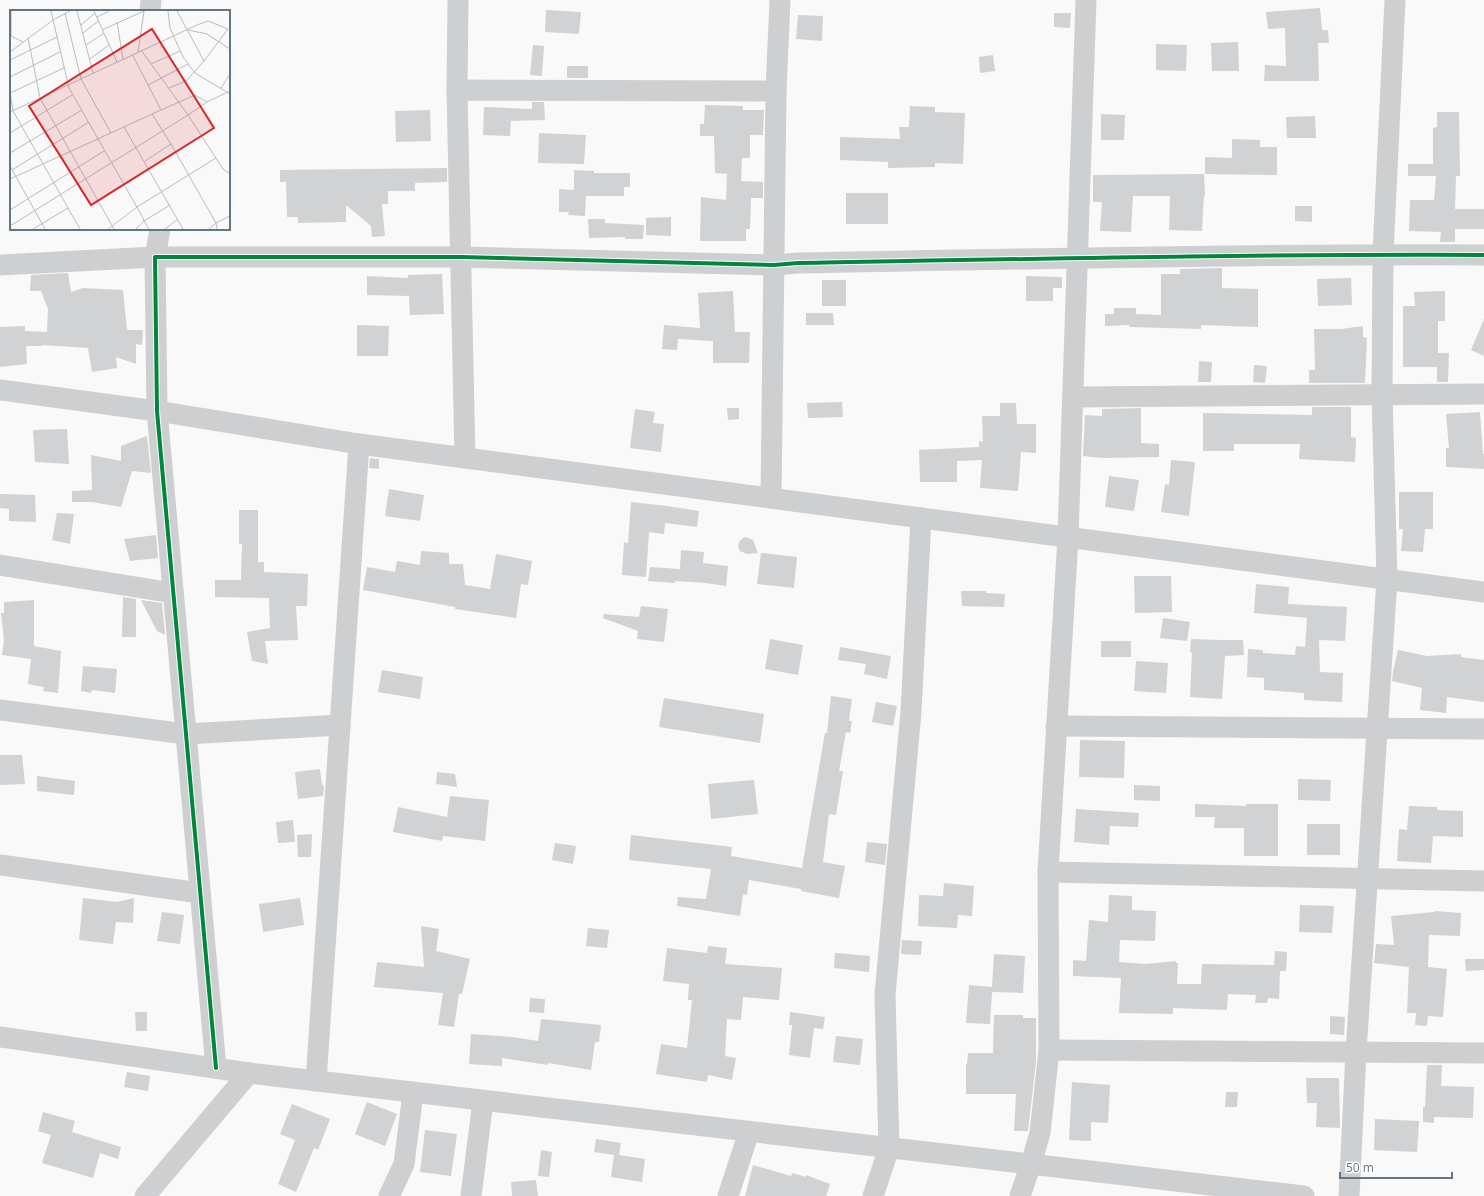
<svg xmlns="http://www.w3.org/2000/svg" width="1484" height="1196" font-family="'Open Sans',sans-serif">
<rect width="100%" height="100%" fill="#f9f9f9"/>
<g fill="#d0d2d3">
<polygon points="1320,8 1322,30 1328,30 1329,43 1318,43 1319,81 1264,81 1265,65 1286,66 1285,28 1268,29 1266,12"/>
<polygon points="546,10 581,12 579,34 545,32"/>
<polygon points="1054,13 1071,13 1070,28 1054,27"/>
<polygon points="798,15 823,16 822,41 796,39"/>
<polygon points="1238,42 1239,71 1212,71 1211,43"/>
<polygon points="1156,44 1187,45 1186,71 1156,70"/>
<polygon points="533,45 544,46 542,76 530,75"/>
<polygon points="993,55 995,71 980,73 979,57"/>
<rect x="567" y="66" width="21" height="12"/>
<polygon points="532,102 544,102 545,120 511,121 510,136 483,135 484,107 532,109"/>
<polygon points="705,105 743,106 743,110 764,110 763,135 750,135 750,158 742,158 741,181 763,182 763,198 751,198 750,229 746,229 746,241 700,241 701,197 726,200 727,174 715,173 714,136 700,136 700,124 704,124"/>
<polygon points="910,106 935,107 935,112 965,113 963,164 935,163 935,167 888,168 888,162 840,160 840,137 900,139 899,127 909,127"/>
<polygon points="430,110 431,141 396,142 395,111"/>
<polygon points="1437,112 1459,112 1460,176 1456,176 1455,209 1484,209 1484,229 1455,229 1455,242 1440,242 1441,232 1409,231 1410,200 1434,200 1436,176 1408,176 1408,164 1433,164 1433,128 1437,127"/>
<polygon points="1101,114 1125,115 1124,140 1101,140"/>
<polygon points="1315,116 1316,138 1287,138 1286,117"/>
<polygon points="539,133 586,135 584,164 538,163"/>
<polygon points="1232,139 1260,140 1260,147 1277,147 1277,175 1205,174 1205,157 1232,158"/>
<polygon points="447,168 447,182 415,183 415,191 388,191 388,204 382,204 385,236 372,237 371,226 346,205 346,222 298,223 298,217 287,217 286,182 280,182 280,170"/>
<polygon points="574,170 594,171 594,173 630,173 630,187 624,187 624,196 586,196 585,216 568,215 569,212 559,212 559,189 574,190"/>
<polygon points="1204,174 1205,196 1204,196 1202,231 1169,230 1170,196 1133,196 1131,232 1100,231 1102,202 1093,202 1093,175"/>
<rect x="846" y="193" width="42" height="31"/>
<polygon points="1295,206 1312,206 1312,222 1295,221"/>
<polygon points="671,217 671,236 646,235 646,218"/>
<polygon points="588,219 605,219 605,223 644,225 643,239 625,239 625,237 589,238"/>
<polygon points="1222,268 1222,288 1258,289 1258,327 1201,325 1201,329 1129,327 1129,325 1105,326 1105,314 1114,314 1114,308 1136,308 1136,314 1161,315 1161,274 1180,274 1180,269"/>
<polygon points="68,273 71,292 83,288 123,290 127,330 143,330 142,345 136,344 136,364 116,357 117,368 92,372 88,348 42,345 42,346 26,346 27,364 0,367 0,327 25,326 25,331 47,332 48,309 41,291 30,291 31,275"/>
<polygon points="442,274 444,314 410,315 409,296 367,295 367,276 408,278 408,275"/>
<polygon points="1026,276 1062,277 1062,288 1053,288 1053,301 1026,301"/>
<polygon points="1351,278 1352,305 1318,306 1317,279"/>
<rect x="822" y="280" width="24" height="26"/>
<polygon points="733,291 735,332 750,332 749,363 713,363 713,341 678,339 677,350 662,349 664,325 700,328 698,293"/>
<polygon points="1445,291 1445,321 1438,321 1438,353 1449,353 1448,382 1437,382 1437,367 1403,367 1403,306 1415,306 1414,292"/>
<polygon points="806,313 833,313 834,325 806,325"/>
<polygon points="1484,319 1484,356 1471,350"/>
<polygon points="357,325 389,326 388,356 357,356"/>
<polygon points="1363,326 1363,337 1367,338 1365,383 1309,383 1309,370 1315,370 1314,329 1341,329"/>
<polygon points="1199,361 1212,362 1211,382 1198,382"/>
<polygon points="1254,365 1267,366 1265,383 1253,382"/>
<polygon points="842,402 843,417 808,418 807,403"/>
<polygon points="1000,403 1016,403 1017,424 1036,424 1036,453 1021,452 1018,491 980,488 982,460 957,461 957,482 920,482 919,450 979,447 979,441 983,442 982,416 1000,416"/>
<polygon points="1312,407 1351,407 1351,437 1356,438 1355,462 1299,459 1300,444 1234,444 1234,451 1203,451 1203,413 1312,415"/>
<polygon points="727,408 739,408 739,419 728,420"/>
<polygon points="1141,408 1141,443 1159,444 1159,457 1102,458 1083,456 1085,415 1102,416 1102,409"/>
<polygon points="635,409 655,412 653,423 664,424 661,452 630,448"/>
<polygon points="1480,412 1483,454 1484,454 1484,469 1446,467 1446,448 1449,448 1446,414"/>
<polygon points="67,429 69,464 35,462 33,430"/>
<polygon points="147,436 151,473 132,471 121,507 92,502 72,502 72,491 92,490 91,455 121,461 121,446"/>
<polygon points="370,458 379,459 379,469 369,468"/>
<polygon points="1171,460 1195,462 1189,516 1161,512 1165,484 1169,485"/>
<polygon points="1109,476 1139,480 1134,511 1105,507"/>
<polygon points="389,489 424,495 420,521 385,516"/>
<polygon points="1399,492 1433,492 1433,529 1425,529 1423,552 1401,551 1403,529 1399,529"/>
<polygon points="0,494 35,495 36,522 9,521 9,509 0,508"/>
<polygon points="631,502 667,506 699,511 697,527 665,523 664,534 649,532 646,577 622,575 624,542 628,543"/>
<polygon points="239,510 258,510 258,562 264,562 264,572 308,574 307,606 296,606 298,640 265,641 268,664 252,661 247,632 270,628 269,598 215,597 215,580 241,580 242,544 239,544"/>
<polygon points="57,513 74,514 70,544 52,540"/>
<polygon points="156,535 158,558 130,561 124,539"/>
<polygon points="746,537 753,540 758,553 747,554 740,551 738,547 739,542 743,538"/>
<polygon points="681,550 704,552 703,563 728,566 726,586 706,583 675,581 675,583 648,581 650,567 680,569"/>
<polygon points="421,551 449,553 449,564 463,564 465,585 490,589 496,554 532,561 528,585 521,584 516,618 455,609 455,607 363,590 367,567 395,572 397,561 420,565"/>
<polygon points="761,553 797,557 794,588 757,584"/>
<polygon points="1134,576 1171,576 1172,612 1135,613"/>
<polygon points="1256,584 1289,587 1288,604 1347,607 1345,641 1319,640 1320,672 1343,673 1342,702 1304,700 1304,693 1264,690 1264,678 1247,677 1248,649 1263,650 1263,653 1295,655 1296,646 1305,647 1307,618 1254,613"/>
<polygon points="961,591 986,591 986,593 1005,594 1004,607 962,606"/>
<polygon points="123,597 136,599 136,637 122,637"/>
<polygon points="34,600 34,646 61,651 58,693 43,691 44,687 28,684 31,659 2,655 4,640 1,613 4,613 4,602"/>
<polygon points="141,600 162,603 165,635 157,631"/>
<polygon points="641,606 668,609 664,642 637,639 638,631 603,618 604,614 639,617"/>
<polygon points="1163,618 1190,622 1187,641 1160,638"/>
<polygon points="770,639 803,645 798,675 765,669"/>
<polygon points="1191,639 1220,640 1243,640 1244,655 1225,656 1222,699 1190,697 1192,653 1190,652"/>
<rect x="1101" y="641" width="30" height="16"/>
<polygon points="840,647 891,656 887,679 864,674 866,664 838,660"/>
<polygon points="1398,650 1427,656 1461,654 1461,657 1484,660 1484,702 1447,697 1446,713 1420,710 1422,688 1392,681 1393,671"/>
<polygon points="1136,661 1168,663 1166,693 1134,691"/>
<polygon points="83,666 117,669 115,693 92,690 91,693 81,691"/>
<polygon points="382,670 423,677 420,699 378,692"/>
<polygon points="831,696 852,699 849,721 852,721 850,733 846,732 839,771 843,771 836,815 829,814 823,862 845,866 839,898 801,891 801,889 749,880 747,895 743,894 740,916 677,906 678,897 706,899 711,869 629,860 631,835 732,847 731,856 802,868 821,756 825,733 827,733"/>
<polygon points="664,698 764,714 760,743 659,727"/>
<polygon points="876,702 897,706 893,726 872,722"/>
<polygon points="1080,740 1125,741 1124,778 1079,777"/>
<polygon points="0,755 22,755 25,784 0,785"/>
<polygon points="320,769 322,785 323,785 324,788 323,796 298,799 295,772"/>
<polygon points="437,772 455,774 457,787 436,784"/>
<polygon points="37,776 75,781 74,795 37,791"/>
<polygon points="1298,779 1331,780 1330,801 1298,800"/>
<polygon points="754,780 758,814 711,819 708,784"/>
<polygon points="1134,785 1160,786 1160,801 1134,800"/>
<polygon points="450,796 489,800 485,841 443,836 442,841 393,832 398,807 447,817"/>
<polygon points="1195,804 1246,806 1246,804 1278,804 1278,856 1244,856 1244,828 1214,828 1215,817 1195,817"/>
<polygon points="1409,806 1437,807 1437,810 1463,811 1463,837 1433,836 1431,863 1397,861 1399,829 1407,830"/>
<polygon points="1076,809 1139,813 1138,827 1110,826 1109,845 1074,842"/>
<polygon points="293,820 295,842 278,843 276,822"/>
<rect x="1307" y="824" width="33" height="31"/>
<polygon points="312,834 311,857 298,857 297,835"/>
<polygon points="867,842 887,844 885,865 865,862"/>
<polygon points="555,843 576,846 573,864 552,860"/>
<polygon points="944,883 974,886 972,916 958,915 957,928 918,926 919,895 943,896"/>
<polygon points="1109,895 1132,896 1132,910 1156,911 1155,941 1120,940 1119,962 1146,964 1176,961 1176,963 1178,963 1177,984 1201,984 1202,964 1274,965 1275,951 1287,952 1286,971 1280,971 1279,999 1268,998 1267,1003 1255,1003 1256,995 1228,994 1227,1010 1173,1008 1173,1014 1119,1013 1121,978 1073,976 1073,960 1086,961 1089,920 1108,922"/>
<polygon points="83,898 117,902 134,898 133,923 116,922 113,944 79,940"/>
<polygon points="300,898 304,925 263,932 259,904"/>
<polygon points="1300,905 1334,906 1332,933 1299,932"/>
<polygon points="1435,911 1461,913 1460,936 1429,935 1428,967 1447,969 1443,1017 1428,1016 1427,1026 1415,1025 1416,1013 1407,1013 1409,967 1374,963 1376,944 1394,945 1391,916 1435,912"/>
<polygon points="162,912 184,915 180,944 157,941"/>
<polygon points="421,926 439,929 436,951 470,959 462,994 459,994 454,1027 438,1025 443,993 374,987 377,962 424,967"/>
<polygon points="588,928 609,930 607,948 586,946"/>
<polygon points="902,940 922,941 921,955 901,954"/>
<polygon points="708,946 727,948 725,964 782,968 779,1000 743,997 741,1020 727,1019 725,1056 736,1058 732,1080 708,1075 707,1082 656,1074 661,1044 687,1048 692,1000 688,1000 689,984 663,981 667,948 707,953"/>
<polygon points="835,953 870,956 869,972 834,968"/>
<polygon points="994,954 1025,956 1023,993 992,992 990,1024 966,1023 969,985 992,987"/>
<polygon points="1465,959 1484,959 1484,970 1466,971"/>
<polygon points="530,998 545,999 544,1013 529,1012"/>
<polygon points="135,1012 147,1012 147,1031 136,1031"/>
<polygon points="790,1012 825,1017 823,1029 814,1028 810,1058 789,1055 792,1025 789,1025"/>
<polygon points="994,1015 1023,1015 1023,1018 1036,1018 1036,1062 1028,1131 1014,1131 1016,1094 966,1094 966,1064 967,1064 968,1053 993,1053"/>
<polygon points="1330,1016 1345,1017 1344,1035 1330,1034"/>
<polygon points="541,1019 601,1025 599,1042 595,1042 591,1070 548,1063 548,1065 502,1058 502,1066 469,1064 471,1034 512,1037 538,1041"/>
<polygon points="836,1036 863,1039 860,1065 833,1062"/>
<polygon points="1427,1065 1442,1065 1441,1086 1474,1087 1473,1118 1434,1117 1434,1123 1423,1122 1423,1107 1425,1107"/>
<polygon points="127,1072 150,1076 148,1091 124,1087"/>
<polygon points="1306,1078 1339,1078 1340,1128 1316,1127 1317,1103 1307,1103"/>
<polygon points="1072,1082 1110,1085 1108,1123 1091,1122 1091,1141 1069,1140"/>
<polygon points="1226,1092 1238,1092 1237,1107 1225,1107"/>
<polygon points="367,1102 397,1114 385,1146 355,1134"/>
<polygon points="292,1104 330,1119 318,1150 314,1148 296,1192 278,1184 295,1140 280,1134"/>
<polygon points="43,1112 75,1121 72,1132 121,1147 118,1159 100,1153 93,1178 42,1163 51,1135 38,1131"/>
<polygon points="1375,1119 1419,1121 1417,1152 1374,1150"/>
<polygon points="425,1130 457,1134 451,1176 420,1172"/>
<polygon points="596,1139 621,1143 619,1155 645,1159 642,1182 611,1177 614,1155 594,1152"/>
<polygon points="541,1150 552,1152 549,1177 538,1176"/>
<polygon points="753,1165 791,1176 792,1173 806,1177 806,1175 830,1184 826,1196 745,1196"/>
<polygon points="536,1180 538,1196 512,1196 511,1182"/>
</g>
<g fill="none" stroke-linecap="round" stroke-linejoin="round">
<g stroke="#cecfd0" stroke-width="21">
<polyline points="150,11 151,0"/>
<polyline points="457,90 458,0"/>
<polyline points="0,265 155,257 160,229"/>
<polyline points="0,390 157,411 359,444 316,1081"/>
<polyline points="1073,397 1484,394"/>
<polyline points="359,444 1484,592"/>
<polyline points="465,458 457,90 776,91"/>
<polyline points="771,498 776,91 780,0"/>
<polyline points="0,565 173,593"/>
<polyline points="0,710 186,734 340,725"/>
<polyline points="1056,726 1484,729"/>
<polyline points="0,865 200,893"/>
<polyline points="1048,872 1484,881"/>
<polyline points="0,1037 249,1073 1304,1196"/>
<polyline points="1049,1050 1484,1053"/>
<path d="M 216,1068 L 157,411 L 155,257 L 461,257 L 774,265 L 798,263 C 1026,259 1255,254 1484,255"/>
<polyline points="145,1196 249,1073"/>
<polyline points="389,1196 404,1164 413,1093"/>
<polyline points="471,1196 483,1101"/>
<polyline points="728,1196 749,1132"/>
<polyline points="873,1196 889,1148 885,994 911,712 921,518"/>
<polyline points="1020,1196 1031,1164 1040,1133 1049,1050 1048,872 1068,537 1086,0"/>
<polyline points="1349,1196 1356,1052 1387,579 1382,394 1383,254 1395,0"/>
</g>
<g stroke="#fff" stroke-width="6">
<path id="cycleway" d="M 216,1068 L 157,411 L 155,257 L 461,257 L 774,265 L 798,263 C 1026,259 1255,254 1484,255"/>
</g>
<use href="#cycleway" stroke="#00873e" stroke-width="4"/>
</g>
<g transform="translate(10 10)">
<rect width="220" height="220" fill="#f9f9f9"/>
<path fill="none" stroke="#b5bdc3" stroke-width="1" d="M 1,1 L 1,26 L 13,32M 41,1 L 59,78 L 132,206 L 134,211 L 126,219M 67,1 L 83,63M 84,1 L 107,52M 158,1 L 160,18 L 173,47 L 185,63 L 220,84M 55,3 L 71,69 L 101,123M 87,7 L 99,1M 107,12 L 113,49M 71,15 L 85,3M 92,20 L 134,1M 178,20 L 197,24 L 220,39M 73,23 L 88,11M 18,28 L 30,88 L 104,219M 76,35 L 94,23M 0,42 L 43,10 L 60,1M 128,42 L 134,1M 122,44 L 151,100 L 185,85 L 197,92 L 220,81M 80,49 L 99,35M 0,50 L 47,27M 141,54 L 170,41M 0,67 L 50,42M 138,75 L 178,54M 159,78 L 176,71 L 194,51 L 167,1M 211,78 L 220,64M 0,82 L 3,101 L 70,219M 0,83 L 54,58M 197,92 L 178,105 L 213,159 L 220,164M 0,102 L 187,15 L 198,11 L 218,19 L 194,51M 114,117 L 173,219M 0,123 L 62,85M 161,134 L 206,213M 0,143 L 72,100M 135,151 L 161,134 L 142,104M 0,156 L 35,219M 2,160 L 79,112M 0,169 L 151,100M 0,200 L 94,141M 206,213 L 220,206M 0,216 L 178,105 L 131,40M 23,219 L 58,198M 98,219 L 127,197 L 206,148M 139,219 L 134,211 L 160,195M 155,219 L 168,209M 199,219 L 206,213 L 207,219"/>
<path fill="#d62828" fill-opacity="0.15" stroke="#d62828" stroke-width="2" d="M 142,19 L 204,118 L 81,195 L 19,96 Z"/>
<rect width="220" height="220" fill="none" stroke="#657683" stroke-width="2"/>
</g>
<path d="M1340 1172v6h112v-6" fill="none" stroke="#657683" stroke-width="2"/>
<text x="1346" y="1172" font-size="12" fill="#657683" stroke="#ffffff" stroke-width="3" paint-order="stroke">50 m</text>
</svg>
